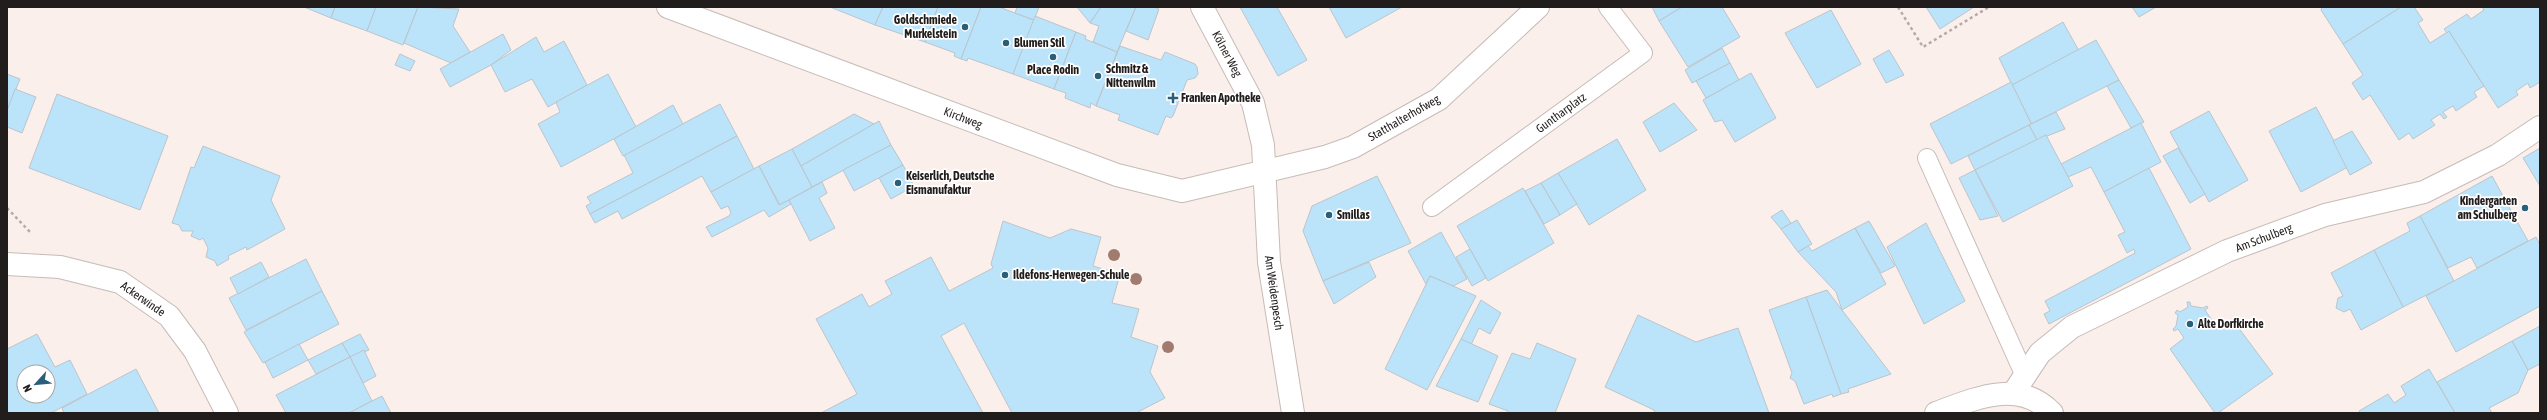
<svg xmlns="http://www.w3.org/2000/svg" width="2547" height="420" font-family="'Asap Condensed',sans-serif">
<rect width="100%" height="100%" fill="#fbefec"/>
<g fill="#bbe3fa" stroke="#bbc5cb" fill-rule="evenodd">
<path d="M304 7H335L331 18Z"/>
<path d="M335 7H376L367 31 331 18Z"/>
<path d="M376 7H418L403 45 367 31Z"/>
<path d="M418 7 459 9 453 26 470 52 451 63 404 43Z"/>
<path d="M830 7H883L875 25Z"/>
<path d="M883 7H938L925 42 875 25Z"/>
<path d="M938 7H981L961 59 954 56 955 53 925 42Z"/>
<path d="M981 7H999L1034 20 1013 74 968 58 967 61 961 59Z"/>
<path d="M1017 7H1039L1034 20 1015 13Z"/>
<path d="M1077 7H1101L1090 23Z"/>
<path d="M1101 7H1136L1117 52 1093 42 1099 26 1090 23Z"/>
<path d="M1136 7H1154L1159 9 1148 40 1126 31Z"/>
<path d="M1240 7H1277L1307 60 1278 76Z"/>
<path d="M1329 7H1402L1346 38Z"/>
<path d="M1652 7H1682L1659 21Z"/>
<path d="M1682 7H1722L1740 37 1688 67 1659 21Z"/>
<path d="M1926 7H1974L1940 29Z"/>
<path d="M2132 7H2156L2139 17Z"/>
<path d="M2322 7H2401L2343 44 2321 10Z"/>
<path d="M2401 7H2414L2423 20 2418 23 2430 43 2449 31 2484 86 2474 92 2477 97 2456 111 2453 106 2443 112 2447 117 2444 119 2440 114 2431 120 2435 125 2413 139 2409 133 2399 140 2370 95 2363 100 2352 83 2363 75 2343 44Z"/>
<path d="M2482 7H2540V82L2530 88 2528 83 2516 91 2518 95 2498 108 2449 31 2447 33 2444 29 2467 14 2471 19 2484 10Z"/>
<path d="M1831 10 1861 64 1817 88 1785 33Z"/>
<path d="M1035 16 1076 32 1054 89 1013 74Z"/>
<path d="M2063 22 2079 51 2012 85 1999 58Z"/>
<path d="M1076 32 1086 36 1085 39 1117 52 1096 106 1091 103 1090 108 1065 98 1066 93 1054 89Z"/>
<path d="M503 34 511 50 491 65 450 87 440 69Z"/>
<path d="M536 37 544 52 564 41 587 85 548 107 532 79 505 92 491 65Z"/>
<path d="M2096 40 2119 80 2029 125 2031 123 2012 85Z"/>
<path d="M1120 46 1161 60 1165 52 1195 64 1197 67 1198 74 1195 78 1187 80 1173 116 1171 118 1166 116 1158 135 1118 120 1120 115 1096 106Z"/>
<path d="M1722 48 1730 63 1692 83 1685 70Z"/>
<path d="M1889 50 1904 75 1886 83 1873 59Z"/>
<path d="M400 54 415 61 410 71 395 65Z"/>
<path d="M1730 63 1739 80 1706 98 1696 81Z"/>
<path d="M1751 73 1776 118 1735 142 1722 120 1715 122 1703 100Z"/>
<path d="M7 74 20 79 7 111Z"/>
<path d="M608 74 636 127 561 167 538 124 560 112 556 102Z"/>
<path d="M2119 80 2144 122 2131 128 2107 86Z"/>
<path d="M2011 82 2031 123 2029 125 1951 164 1930 124Z"/>
<path d="M15 89 36 97 22 133 7 127V111Z"/>
<path d="M57 94 168 136 140 210 29 168Z"/>
<path d="M1674 103 1697 130 1660 152 1643 122Z"/>
<path d="M720 104 737 136 590 214 586 206 591 203 587 197 633 173 624 155Z"/>
<path d="M673 105 683 124 623 156 614 139Z"/>
<path d="M2316 107 2348 167 2301 192 2269 131Z"/>
<path d="M2209 111 2248 180 2209 202 2170 132Z"/>
<path d="M2056 112 2065 129 2037 140 2029 125Z"/>
<path d="M854 114 874 124 801 166 792 149Z"/>
<path d="M879 121 891 145 812 187 801 166Z"/>
<path d="M2141 123 2161 162 2104 192 2091 167 2068 177 2061 164Z"/>
<path d="M2029 125 2037 140 1975 170 1968 156Z"/>
<path d="M2352 131 2372 163 2350 175 2333 141Z"/>
<path d="M2046 135 2073 186 2003 222 1975 170Z"/>
<path d="M737 136 754 169 711 192 702 176 622 219 618 211 595 223 590 214Z"/>
<path d="M1617 139 1646 190 1589 225 1558 173Z"/>
<path d="M891 145 903 165 854 191 843 170Z"/>
<path d="M203 146 280 176 271 200 285 229 247 250 246 247 228 256 229 259 217 266 215 261 206 257 208 248 203 238 200 240 191 236 193 231H182L179 225 172 223 191 167 194 168Z"/>
<path d="M2178 148 2205 194 2190 203 2163 156Z"/>
<path d="M2540 148V186L2523 158Z"/>
<path d="M792 149 812 187 780 205 759 166Z"/>
<path d="M903 165 914 186 891 199 879 178Z"/>
<path d="M759 166 779 205 789 200 791 204 769 217 764 210 712 237 706 227 729 216 731 213 728 206 721 209 711 192Z"/>
<path d="M2149 168 2191 249 2049 324 2044 314 2050 311 2045 301 2135 253 2134 249 2127 253 2118 235 2125 232 2104 192Z"/>
<path d="M1975 170 1998 216 1980 220 1959 178Z"/>
<path d="M1558 173 1577 204 1560 215 1541 183Z"/>
<path d="M1377 176 1411 243 1323 281 1303 231 1312 206Z"/>
<path d="M2492 176 2528 241 2477 268 2471 257 2448 268 2420 216Z"/>
<path d="M822 182 827 193 819 198 835 228 810 241 789 200Z"/>
<path d="M1541 183 1560 215 1544 224 1525 191Z"/>
<path d="M1523 188 1554 243 1488 281 1457 226Z"/>
<path d="M1782 210 1791 223 1781 229 1771 217Z"/>
<path d="M2420 216 2454 281 2403 307 2374 250 2410 231 2407 223Z"/>
<path d="M1797 220 1812 244 1798 252 1781 229Z"/>
<path d="M1003 221 1050 238 1071 229 1101 237 1093 266 1120 274 1112 303 1139 309 1131 337 1158 346 1150 372 1165 398 1136 413H1012L964 323 941 336 983 413H821L857 394 816 319 862 294 869 307 892 294 885 281 931 257 949 291 993 268 991 264Z"/>
<path d="M1869 221 1895 266 1881 273 1855 228Z"/>
<path d="M1926 223 1965 301 1924 324 1887 247Z"/>
<path d="M1855 228 1886 284 1842 310 1836 292 1798 252 1808 246 1812 251Z"/>
<path d="M1441 232 1467 279 1453 286 1430 276 1426 284 1408 251Z"/>
<path d="M2536 237 2540 245V306L2456 352 2426 296Z"/>
<path d="M1470 249 1486 278 1472 286 1456 257Z"/>
<path d="M2374 250 2403 307 2361 330 2350 309 2344 312 2336 308 2338 298 2343 296 2331 273Z"/>
<path d="M306 259 322 291 246 330 229 298Z"/>
<path d="M261 262 269 277 238 294 230 278Z"/>
<path d="M1369 262 1376 277 1334 304 1323 281Z"/>
<path d="M1430 276 1476 296 1427 390 1385 369Z"/>
<path d="M1827 290 1842 310 1891 374 1848 389 1849 392 1841 394 1806 297Z"/>
<path d="M322 291 339 324 263 363 244 332Z"/>
<path d="M1806 297 1841 394 1833 397 1832 394 1804 404 1795 381 1790 378 1792 373 1769 310Z"/>
<path d="M1481 300 1501 313 1490 334 1479 328 1471 345 1461 339Z"/>
<path d="M2187 302H2190L2191 306 2203 308 2207 306 2208 308 2205 310 2218 329 2232 319 2273 374 2218 413H2215L2170 349 2184 338 2178 329 2174 331 2173 329 2176 326 2178 315 2175 313 2177 310 2180 312 2188 307Z"/>
<path d="M1638 315 1696 342 1738 328 1769 413H1655L1654 410 1605 387Z"/>
<path d="M2540 326V364L2528 370 2512 341Z"/>
<path d="M37 334 55 367 70 360 87 394 51 413H7V349ZM24 372H48V396H24Z"/>
<path d="M360 334 369 350 350 357 342 343Z"/>
<path d="M1461 339 1498 356 1478 402 1436 386Z"/>
<path d="M2512 341 2528 370 2518 393 2489 408 2492 413H2455L2437 382Z"/>
<path d="M342 343 350 357 316 374 308 360Z"/>
<path d="M1537 343 1576 359 1555 413H1508V411L1489 404 1512 353 1530 359Z"/>
<path d="M299 344 308 360 273 378 265 362Z"/>
<path d="M364 350 376 376 363 383 350 357Z"/>
<path d="M350 357 372 401 349 413H286L276 395Z"/>
<path d="M136 369 159 413H64L62 408Z"/>
<path d="M2429 369 2455 413H2360L2359 411 2388 394 2394 403 2406 395 2401 386Z"/>
<path d="M382 396 391 413H349L372 401Z"/>
</g>
<g fill="none" stroke-linecap="round" stroke-linejoin="round">
<g stroke="#c6bbb7" stroke-width="20">
<g id="lane">
<path d="M1927 158 2025 376"/>
<path d="M1432 207 1643 53 1608 7"/>
</g>
</g>
<g stroke="#c6bbb7" stroke-width="24">
<g id="street">
<path d="M7 264 60 267 120 282 169 316 195 351 227 413"/>
<path d="M2014 392 2040 353 2072 327 2227 251 2325 215 2424 192 2498 155 2540 127"/>
<path d="M1936 413C1974 399 2019 378 2052 413"/>
</g>
</g>
<g stroke="#c6bbb7" stroke-width="24">
<g id="secondary">
<path d="M668 7 1117 175 1182 191 1325 157 1353 147 1439 99 1538 7"/>
<path d="M1202 7 1253 103 1263 145 1269 262 1293 413"/>
</g>
</g>
<g stroke="#b4aba9" stroke-width="2.5" stroke-dasharray="3 3" stroke-linecap="butt">
<path d="M1898 7 1923 47 1989 7"/>
<path d="M7 208 30 232"/>
</g>
<use href="#lane" stroke="#fff" stroke-width="18"/>
<use href="#street" stroke="#fff" stroke-width="22"/>
<use href="#secondary" stroke="#fff" stroke-width="22"/>
</g>
<g fill="#a27b6f">
<circle cx="1114" cy="255" r="6"/>
<circle cx="1136" cy="279" r="6"/>
<circle cx="1168" cy="347" r="6"/>
</g>
<g fill="#295f7a" stroke="#fff" stroke-width="1.5">
<circle cx="965" cy="27" r="4"/>
<circle cx="1006" cy="43" r="4"/>
<circle cx="1053" cy="57" r="4"/>
<circle cx="1098" cy="76" r="4"/>
<path d="M1171 92h4v4h4v4h-4v4h-4v-4h-4v-4h4z"/>
<circle cx="898" cy="183" r="4"/>
<circle cx="2525" cy="208" r="4"/>
<circle cx="1329" cy="215" r="4"/>
<circle cx="1005" cy="275" r="4"/>
<circle cx="2190" cy="324" r="4"/>
</g>
<g text-anchor="middle" stroke-width="3.5" stroke-linejoin="round" paint-order="stroke">
<g font-size="12" font-weight="bold" fill="#211d1c" stroke="#fff" text-anchor="start">
<text x="957" y="24" text-anchor="end">Goldschmiede<tspan x="957" dy="14">Murkelstein</tspan></text>
<text x="1014" y="47">Blumen Stil</text>
<text x="1106" y="73">Schmitz &amp;<tspan x="1106" dy="14">Nittenwilm</tspan></text>
<text x="1053" y="74" text-anchor="middle">Place Rodin</text>
<text x="1181" y="102">Franken Apotheke</text>
<text x="906" y="180">Keiserlich, Deutsche<tspan x="906" dy="14">Eismanufaktur</tspan></text>
<text x="2517" y="205" text-anchor="end">Kindergarten<tspan x="2517" dy="14">am Schulberg</tspan></text>
<text x="1337" y="219">Smillas</text>
<text x="1013" y="279">Ildefons-Herwegen-Schule</text>
<text x="2198" y="328">Alte Dorfkirche</text>
</g>
<g font-size="12" fill="#211d1c" stroke="#fff">
<text transform="translate(1227 54) rotate(62)" y="4">Kölner Weg</text>
<text transform="translate(1561 113) rotate(-36)" y="4">Guntharplatz</text>
<text transform="translate(963 118) rotate(21)" y="4">Kirchweg</text>
<text transform="translate(1404 118) rotate(-30)" y="4">Statthalterhofweg</text>
<text transform="translate(2264 238) rotate(-21)" y="4">Am Schulberg</text>
<text transform="translate(1274 293) rotate(82)" y="4">Am Weidenpesch</text>
<text transform="translate(143 299) rotate(35)" y="4">Ackerwinde</text>
</g>
</g>
<rect width="2547" height="420" fill="none" stroke="#211d1c" stroke-width="16"/>
<g transform="translate(36 384) rotate(243)"><circle r="19" fill="#ffffff" stroke="#a6a5a4"/>
<path d="M0-3L7 15L0 10L-7 15Z" fill="#295f7a"/>
<text y="-6" font-size="11" font-weight="bold" text-anchor="middle" fill="#211d1c">N</text>
</g>
</svg>
